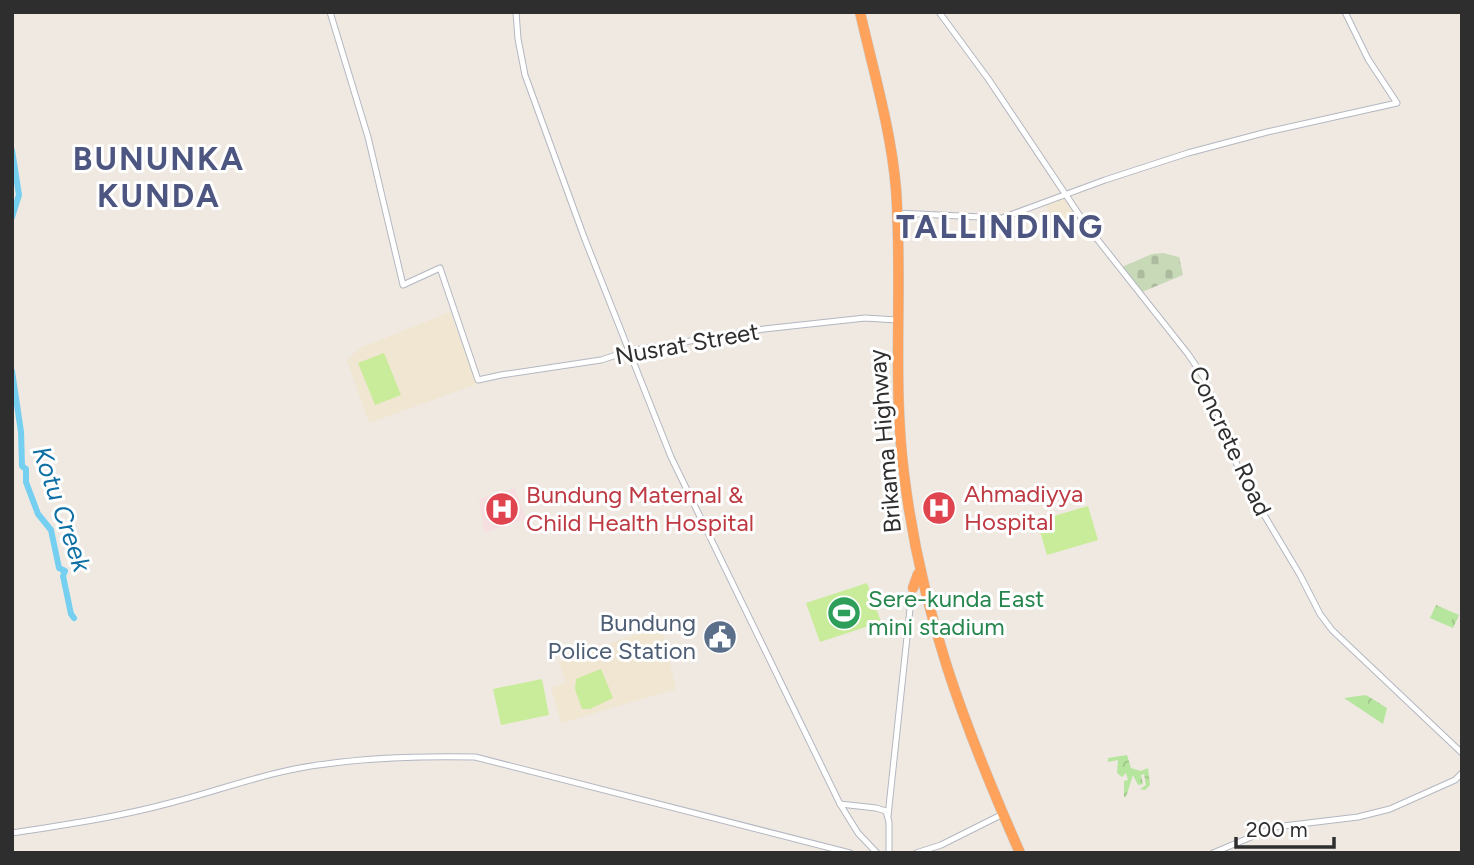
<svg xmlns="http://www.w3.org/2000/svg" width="1474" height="865" font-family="Figtree,sans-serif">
<defs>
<pattern id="forest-crowns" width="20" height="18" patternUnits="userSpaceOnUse" patternTransform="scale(1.75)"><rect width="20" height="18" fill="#b6e59e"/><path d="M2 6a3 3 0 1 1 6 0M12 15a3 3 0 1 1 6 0" fill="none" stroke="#9dc588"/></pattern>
<pattern id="cemetery-stones" width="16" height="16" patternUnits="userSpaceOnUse" patternTransform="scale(1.75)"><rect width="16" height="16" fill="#c8d9b8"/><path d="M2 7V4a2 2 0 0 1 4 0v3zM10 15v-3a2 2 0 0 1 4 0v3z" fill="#acbb9e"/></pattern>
<pattern id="park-tufts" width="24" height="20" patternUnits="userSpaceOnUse" patternTransform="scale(1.75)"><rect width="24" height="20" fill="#b6e59e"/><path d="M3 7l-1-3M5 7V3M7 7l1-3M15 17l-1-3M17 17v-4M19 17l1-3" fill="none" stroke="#9dc588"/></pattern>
</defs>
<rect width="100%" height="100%" fill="#efe9e1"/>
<g fill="#f0e6d1">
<path d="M1063 198 1080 221 1053 224 1046 204Z"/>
<path d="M450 312 477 384 369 423 347 360 360 348Z"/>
<path d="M661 625 676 689 561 723 551 687 566 683 559 662Z"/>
</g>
<path fill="#f5dfe0" d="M515 488 526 519 484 533 479 499Z"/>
<g fill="url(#forest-crowns)">
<path d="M1366 695 1387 708 1383 724 1344 698Z"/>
<path d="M1127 755 1131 768 1141 771 1148 768 1150 785 1145 790 1140 789 1146 785 1144 774 1141 775 1143 784 1138 785 1133 775 1126 797H1124V781L1128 780 1126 773 1122 777 1117 773 1118 760 1108 762V758Z"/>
</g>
<path fill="url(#cemetery-stones)" d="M1163 253 1179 257 1183 275 1142 292 1122 267 1152 254Z"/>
<path fill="url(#park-tufts)" d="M1436 605 1459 615 1453 628 1430 618Z"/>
<g fill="#c9ec9a">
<path d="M384 353 401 395 375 405 358 363Z"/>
<path d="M1088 506 1098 540 1047 555 1037 521Z"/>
<path d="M867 583 881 622 820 642 806 603Z"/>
<path d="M601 669 613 698 590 709H582L575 689 576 679Z"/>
<path d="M542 679 549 715 501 725 493 689Z"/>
</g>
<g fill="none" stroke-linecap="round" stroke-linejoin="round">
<g stroke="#75cff0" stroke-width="6">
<path d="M12 150 19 195 12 217"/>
<path d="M12 371 21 432 22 466 26 469V482L38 514 51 530 59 568 65 571 63 576 71 614 74 618"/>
</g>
<g stroke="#b4b7c1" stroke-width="7">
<g id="minor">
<path d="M330 12 368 137 403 285 440 268 478 380 501 375 601 360 629 351 764 329 865 318 897 320"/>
<path d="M516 12 518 39 525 75 584 237 671 457 840 804 858 833 877 853"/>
<path d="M939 12 989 80 1086 225 1188 354 1205 379 1242 478 1300 575 1320 614 1332 630 1462 753"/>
<path d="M897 213 1002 218 1105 180 1188 153 1267 132 1397 103 1368 59 1345 12"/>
<path d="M840 804 876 808 886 811 889 822V853"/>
<path d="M888 816 912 590 914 587"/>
<path d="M12 833C65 825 118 817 170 803 222 790 272 770 326 764 375 757 426 756 475 757L850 853"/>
<path d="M916 853 941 845 999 816"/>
<path d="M1213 853 1275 827 1358 817 1390 809 1455 780 1462 773"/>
</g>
</g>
<g stroke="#c9c9c9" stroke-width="11">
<g id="highway">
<path d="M860 12C873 70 891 129 896 189 903 284 892 379 904 474 921 613 964 726 1020 853"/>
<path d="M913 588 918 574"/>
</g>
</g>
<use href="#minor" stroke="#fff" stroke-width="5"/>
<use href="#highway" stroke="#ffa35c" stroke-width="10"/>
</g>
<defs>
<g id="hospital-disc" transform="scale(1.75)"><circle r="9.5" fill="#e0444e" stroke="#fff"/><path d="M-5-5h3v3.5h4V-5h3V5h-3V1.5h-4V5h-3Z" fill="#fff"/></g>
<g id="stadium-disc" transform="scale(1.75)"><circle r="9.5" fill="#2e9e5b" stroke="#fff"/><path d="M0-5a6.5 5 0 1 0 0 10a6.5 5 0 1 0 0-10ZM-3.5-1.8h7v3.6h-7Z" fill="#fff"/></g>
<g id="civic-disc" transform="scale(1.75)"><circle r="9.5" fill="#5c6f8a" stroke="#fff"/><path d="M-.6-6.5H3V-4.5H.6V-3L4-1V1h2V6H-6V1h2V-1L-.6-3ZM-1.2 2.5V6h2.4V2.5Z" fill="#fff"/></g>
</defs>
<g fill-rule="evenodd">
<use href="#hospital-disc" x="939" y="508"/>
<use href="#hospital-disc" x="502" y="509"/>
<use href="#stadium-disc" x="844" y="613"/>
<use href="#civic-disc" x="720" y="637"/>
</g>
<g text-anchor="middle" stroke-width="6" stroke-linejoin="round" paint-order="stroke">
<g font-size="24" fill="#2e2e2e" stroke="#fff">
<text transform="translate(687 344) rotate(-10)" y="8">Nusrat Street</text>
<text transform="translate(885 441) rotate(-95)" y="8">Brikama Highway</text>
<text transform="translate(1230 441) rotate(65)" y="8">Concrete Road</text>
</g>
<g font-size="24" fill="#be3a42" stroke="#fff" text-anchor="start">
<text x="964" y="502">Ahmadiyya<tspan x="964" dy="28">Hospital</tspan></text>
<text x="526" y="503">Bundung Maternal &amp;<tspan x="526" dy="28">Child Health Hospital</tspan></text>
</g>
<g font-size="24" fill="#27864d" stroke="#fff" text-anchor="start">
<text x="868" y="607">Sere-kunda East<tspan x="868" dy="28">mini stadium</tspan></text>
</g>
<g font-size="24" fill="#4e5e75" stroke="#fff" text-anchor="end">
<text x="696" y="631">Bundung<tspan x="696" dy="28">Police Station</tspan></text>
</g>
<g font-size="26" font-style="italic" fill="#0d6fa3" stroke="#fff">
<text transform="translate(62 509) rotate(71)" y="9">Kotu Creek</text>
</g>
<g font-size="32" font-weight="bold" letter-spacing="2" fill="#4d5680" stroke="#fff">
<text x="159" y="170">BUNUNKA<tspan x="159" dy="37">KUNDA</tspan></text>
<text x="1000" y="238">TALLINDING</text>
</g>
</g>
<rect width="1474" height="865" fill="none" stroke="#2e2e2e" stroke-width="28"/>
<path d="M1236 837v10h98v-10" fill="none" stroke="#2e2e2e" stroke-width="3.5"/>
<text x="1246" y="837" font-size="21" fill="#2e2e2e" stroke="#ffffff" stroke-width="5" paint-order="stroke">200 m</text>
</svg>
